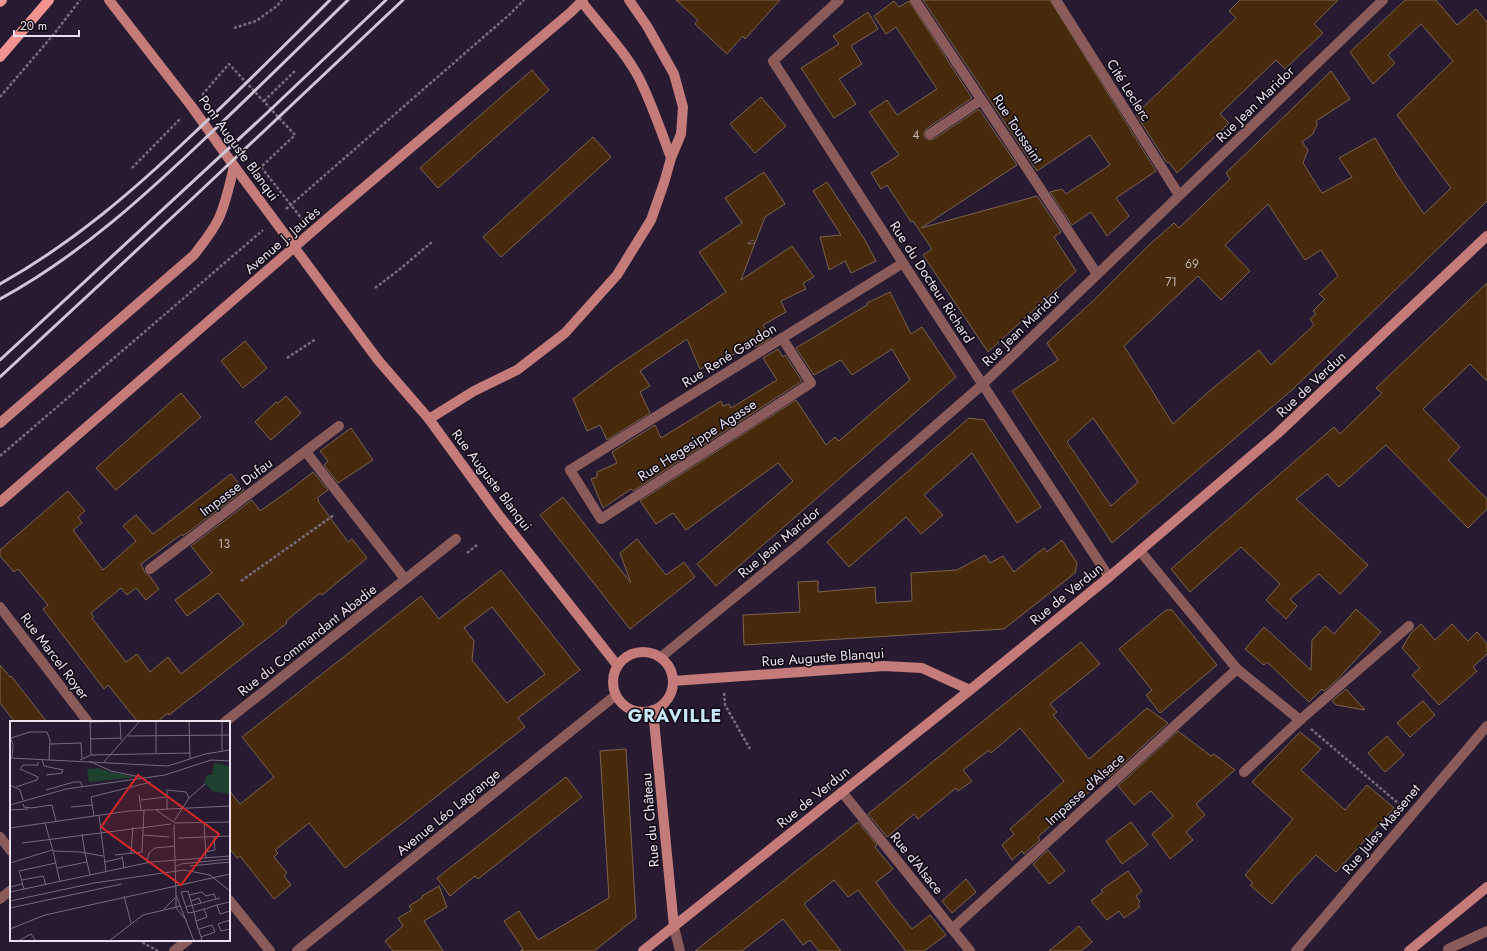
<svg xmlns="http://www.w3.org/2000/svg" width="1487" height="951" font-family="Jost,sans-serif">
<rect width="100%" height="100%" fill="#281b31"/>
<g fill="#472a0b" stroke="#79624d" fill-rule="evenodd">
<path d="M676 0H780L745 39 743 36 727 54 695 24 698 20Z"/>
<path d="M923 0H1050L1156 171 1116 198 1129 216 1107 236 1091 212 1072 225 1050 192 1062 189 1066 194 1110 165 1090 135 1037 171Z"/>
<path d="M1240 0H1338L1314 24 1323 33 1285 69 1276 60 1220 114 1229 123 1177 173 1169 162 1167 163 1136 114 1236 18 1229 11Z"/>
<path d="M1405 0H1436L1457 25 1476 9 1487 22V201L1293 389 1112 543 1012 391 1058 360 1047 343 1094 300 1149 245 1174 223 1179 228 1230 179 1226 173 1331 71 1350 99 1316 121 1317 124 1313 134 1302 142 1308 150 1303 163 1322 193 1352 177 1339 158 1375 138 1398 176 1424 214 1451 188 1397 115 1453 61 1421 24 1388 55 1395 63 1373 84 1350 52ZM1268 204 1305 260 1321 250 1338 276 1319 294 1325 299 1313 311 1316 314 1310 319 1314 325 1271 365 1259 350 1206 394 1173 424 1124 346 1198 276 1221 300 1250 271 1225 245ZM1093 418 1138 482 1111 506 1067 442Z"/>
<path d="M894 1 899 7 909 1 972 98 926 129 924 134 925 138 930 140 934 139 979 109 1017 165 921 228 1037 196 1061 232 1054 237 1076 271 988 352 923 255 932 249 913 221 911 222 887 185 881 189 871 173 899 155 869 112 887 100 897 115 937 89 896 27 886 34 874 16Z"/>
<path d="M868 12 878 29 851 46 862 64 839 79 856 104 834 118 801 68 839 44 833 36Z"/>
<path d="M532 70 549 90 438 188 420 168Z"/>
<path d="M761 97 786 126 755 153 730 124Z"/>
<path d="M593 137 611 157 501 257 483 237Z"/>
<path d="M764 172 785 204 765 217 755 243 753 240 747 244 755 243 741 280 792 246 814 277 803 283 806 289 781 301 786 312 763 325 771 338 756 347 755 345 700 369 687 339 640 371 650 386 640 392 650 413 607 440 600 425 587 431 573 399 615 367 726 292 699 252 742 223 725 198Z"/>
<path d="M827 182 865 240 876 261 851 273 845 261 829 270 820 237 841 235 813 191Z"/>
<path d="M1487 283V381L1470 364 1423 409 1460 447 1448 460 1487 499V509L1468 528 1386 445 1339 487 1327 474 1296 499 1368 565 1340 594 1319 574 1290 599 1297 606 1286 619 1266 600 1280 584 1241 547 1190 592 1171 569 1334 427 1340 434 1382 393 1376 388Z"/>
<path d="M890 292 911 334 922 327 956 377 716 586 697 564 793 481 778 463 686 530 673 513 656 524 640 501 796 400 826 445 835 437 839 441 910 380 892 349 852 375 841 360 814 375 796 348 867 305V303Z"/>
<path d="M245 341 267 368 243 388 221 361Z"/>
<path d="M778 349 783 357 785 355 802 381 633 491 631 489 603 508 591 479 597 477V472L617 463 612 452 655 425 661 438 721 401 723 406 729 404 731 408 777 380 763 358Z"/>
<path d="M181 393 201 417 116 490 96 468Z"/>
<path d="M286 396 301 413 271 440 255 422 276 402 278 403Z"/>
<path d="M969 418 984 420 1041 507 1017 523 972 453 924 495 943 515 921 534 906 517 849 567 827 542Z"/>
<path d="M351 428 373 460 338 483 324 465 328 461 320 451Z"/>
<path d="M313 472 328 490 317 498 319 500 318 501 348 542 352 539 367 558 322 595 320 593 286 621 287 623 169 715 168 713 157 722H138L108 685 104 689 43 609 48 605 18 569 14 572 0 556V550L68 491 85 511 78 517 82 523 73 530 103 570 136 541 123 526 136 515 153 534 231 474 244 490 183 536 182 534 141 564 145 573 149 575 159 589 146 600 136 588 127 595 121 588 91 613 94 617 92 618 126 662 137 654 150 672 168 657 181 674 244 624 218 593 187 616 175 600 212 573 191 546 252 500 260 511 294 487Z"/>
<path d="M563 497 631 583 620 553 637 539 666 575 684 562 695 577 630 629 540 515Z"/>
<path d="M1062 540 1077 563 1075 573 1004 629 744 645 743 615 800 612 798 582 818 581V592L875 587 876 603 912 601 911 573 957 570 985 555 990 563 1003 556 1014 572 1044 548 1047 552Z"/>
<path d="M501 570 580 670 518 718 525 727 345 868 309 823 275 850 278 853 274 857 287 873 284 876 291 885 274 899 240 856 237 858 229 848V790L240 804 274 777 242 737 421 596 439 619ZM492 607 545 674 507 703 472 660 474 641 464 628Z"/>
<path d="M1356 609 1381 632 1337 680 1324 691 1322 689 1309 702 1267 662 1264 665 1245 649 1264 627 1311 670 1312 640 1325 626 1334 634Z"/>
<path d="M1166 610H1172L1217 665 1160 713 1146 695 1152 690 1119 649Z"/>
<path d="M1421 624 1435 640 1452 624 1468 641 1477 632 1487 644V654L1473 667 1477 671 1439 705 1412 675 1420 668 1402 648 1411 633Z"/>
<path d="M1081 642 1100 664 1050 704 1057 712 1053 715 1089 759 1147 708 1168 723 1109 777 1108 775 1038 837 1040 840 1024 854 1022 851 1012 860 1002 845 1014 834 1010 829 1064 781 1020 728 991 753 989 750 963 770 972 781 958 791 956 788 918 819 914 814 887 837 868 814Z"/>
<path d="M0 665 10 677 11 676 47 722H15L0 703Z"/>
<path d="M1346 689 1365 710 1336 705 1332 701Z"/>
<path d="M1423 701 1435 715 1410 737 1397 723Z"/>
<path d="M1178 731 1211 756 1214 754 1235 770 1196 804 1205 815 1186 832 1193 840 1170 859 1152 834 1173 816 1151 791 1134 805 1118 786Z"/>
<path d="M1300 732 1321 749 1301 770 1345 810 1367 785 1394 808 1336 872 1316 855 1294 878 1272 904 1250 885 1253 883 1245 875 1293 819 1252 782Z"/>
<path d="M1387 736 1404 755 1385 772 1368 753Z"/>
<path d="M626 749 636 918 594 951H520L523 949 504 921 519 911 538 940 609 898 600 751Z"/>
<path d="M566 777 582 797 478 879 475 876 450 896 437 878Z"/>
<path d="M858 822 877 845 875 847 893 869 876 882 890 902 912 929 930 915 946 935 924 951H906L858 890 848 897 834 880 804 904 841 951H819L810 940 803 945 783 919 742 951H695Z"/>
<path d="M1131 822 1148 845 1122 864 1106 841Z"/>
<path d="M1048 850 1065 871 1049 884 1033 864Z"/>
<path d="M1128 871 1142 891 1136 896 1140 902 1138 904 1140 907 1124 918 1119 911 1107 920 1091 901 1103 892 1101 890Z"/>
<path d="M966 879 976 892 952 913 942 901Z"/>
<path d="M439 886 447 907 424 921 443 951H393L385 941 403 926 398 918 412 910 409 906 422 898V896Z"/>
<path d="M1079 926 1092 942 1081 951H1049Z"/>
</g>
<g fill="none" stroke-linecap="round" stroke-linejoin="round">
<g stroke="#776c7f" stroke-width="2.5" stroke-dasharray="3 2" stroke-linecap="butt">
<path d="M234 28 256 21 277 6 282 0"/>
<path d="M202 95 229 64 295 135 261 167 302 219"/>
<path d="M0 97 54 34 80 0"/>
<path d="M264 101 296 70"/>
<path d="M132 168 181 118"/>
<path d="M286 209 510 14 524 0"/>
<path d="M375 288 400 269 432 242"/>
<path d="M287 358 316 339"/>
<path d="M0 456 263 230"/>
<path d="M467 553 477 545"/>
<path d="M241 581 334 515"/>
<path d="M724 693 725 705 750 749"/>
<path d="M1311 729 1399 804"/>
<path d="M138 940 158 951"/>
</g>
<g stroke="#8a5b59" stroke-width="10">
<path d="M1056 0 1179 195"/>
<path d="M570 470 601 519 811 383 782 338"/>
<path d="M150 569 339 426"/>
<path d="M1244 772 1300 720 1409 626"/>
<path d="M174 951 188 940"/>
</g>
<g stroke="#8a5b59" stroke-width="10">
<path d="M839 0 773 61 903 263 1109 577"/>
<path d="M915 0 1097 274"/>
<path d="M930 134 981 100"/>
<path d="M306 452 405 579"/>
<path d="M570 470 903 263"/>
<path d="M1140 551 1237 669 1300 720"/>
<path d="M0 607 88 722"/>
<path d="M661 657 797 546 982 385 1383 0"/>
<path d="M225 722 456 539"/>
<path d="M842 792 970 951"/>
<path d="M0 837 11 851"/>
<path d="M0 899 11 890"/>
<path d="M229 900 270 951"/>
<path d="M674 927 680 951"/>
<path d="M952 929 1237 669"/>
<path d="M1448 949 1487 931"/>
<path d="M297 951 616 695"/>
<path d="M1296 951 1487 726"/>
</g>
<g stroke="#c57b79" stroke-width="10">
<path d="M109 0 192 107 234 166 378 360 429 419 498 514 617 665"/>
<path d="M582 2C601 27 624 50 639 78 652 104 661 131 671 158"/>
<path d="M429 419 474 391 517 370 565 333 617 275 651 220 664 183 671 158 681 134 683 107 674 74 647 26 629 0"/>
<path d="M0 423 194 255C203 243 213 231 219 218 226 202 230 184 234 166"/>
<path d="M0 502 329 217 571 12 583 0"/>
<circle cx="643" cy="682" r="30"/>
<path d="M673 681 884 666 922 668 970 690"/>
<path d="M653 710 674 927"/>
<path d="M643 951 970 690 1109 577 1277 434 1487 236"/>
<path d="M1409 951 1487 887"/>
</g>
<g stroke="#f39491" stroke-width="10">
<path d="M0 2 2 0"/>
<path d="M0 57 49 0"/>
</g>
<g stroke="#cfc5d4" stroke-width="3">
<path d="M0 284C73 243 133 191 193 134 240 90 285 45 330 0"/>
<path d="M0 299C81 255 149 192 215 129 260 86 304 43 348 0"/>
<path d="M0 360 268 112 386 0"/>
<path d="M0 377 194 197 403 0"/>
</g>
</g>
<g text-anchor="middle" stroke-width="3" stroke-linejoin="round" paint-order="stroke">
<g font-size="12" fill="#c0b2b5">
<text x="916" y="139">4</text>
<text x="1192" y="268">69</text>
<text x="1171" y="286">71</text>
<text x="224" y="548">13</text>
</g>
<g font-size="14" fill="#e9e0ee" stroke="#0e0812">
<text transform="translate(1129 90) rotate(58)" y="5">Cité Leclerc</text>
<text transform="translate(1255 104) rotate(-44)" y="5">Rue Jean Maridor</text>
<text transform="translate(1018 129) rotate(57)" y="5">Rue Toussaint</text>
<text transform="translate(239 148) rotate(54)" y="5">Pont Auguste Blanqui</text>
<text transform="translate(282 240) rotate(-41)" y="5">Avenue J. Jaurès</text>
<text transform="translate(932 282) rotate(57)" y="5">Rue du Docteur Richard</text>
<text transform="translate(1021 328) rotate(-44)" y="5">Rue Jean Maridor</text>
<text transform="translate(729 355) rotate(-32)" y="5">Rue René Gandon</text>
<text transform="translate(1311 384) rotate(-43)" y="5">Rue de Verdun</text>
<text transform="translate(697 440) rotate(-33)" y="5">Rue Hegesippe Agasse</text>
<text transform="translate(492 480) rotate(53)" y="5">Rue Auguste Blanqui</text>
<text transform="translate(236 487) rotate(-37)" y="5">Impasse Dufau</text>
<text transform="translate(779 542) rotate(-40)" y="5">Rue Jean Maridor</text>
<text transform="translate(1066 594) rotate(-39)" y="5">Rue de Verdun</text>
<text transform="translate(307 640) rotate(-38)" y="5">Rue du Commandant Abadie</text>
<text transform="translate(55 656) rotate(53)" y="5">Rue Marcel Royer</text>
<text transform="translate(823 657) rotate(-4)" y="5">Rue Auguste Blanqui</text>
<text transform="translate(1085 789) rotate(-42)" y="5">Impasse d'Alsace</text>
<text transform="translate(813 797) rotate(-39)" y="5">Rue de Verdun</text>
<text transform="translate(448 812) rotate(-39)" y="5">Avenue Léo Lagrange</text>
<text transform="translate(650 820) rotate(-95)" y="5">Rue du Château</text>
<text transform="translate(1381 829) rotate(-50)" y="5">Rue Jules Massenet</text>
<text transform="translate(917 863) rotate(51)" y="5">Rue d'Alsace</text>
</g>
<g font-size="18" font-weight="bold" letter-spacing="1" fill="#c8e7f8" stroke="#0e0812">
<text x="675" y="722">GRAVILLE</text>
</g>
</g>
<g transform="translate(10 721)">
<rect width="220" height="220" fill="#281b31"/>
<path d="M204 42 220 45V73L202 70 194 61 197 54H202ZM89 47 100 51 127 56 79 61 77 48Z" fill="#1e402e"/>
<path fill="none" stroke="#756a7d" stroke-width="1" d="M80 0 81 34M110 0 111 19M146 0V32M179 0 180 38M212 0V30M80 1 122 0M0 15 3 24 2 37M118 15 220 14M1 17 20 11H37L40 19 39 39M81 18 110 17M40 23 71 22 72 37M0 37 158 45 195 33 220 29M32 38 34 45 53 49 52 52 36 54M70 39 81 34 180 32M79 40 101 50 130 56M94 41 130 0M0 64 10 69 13 79M6 66 27 59 28 56 10 48 13 44H28V41M36 69 64 61H71L72 65M129 74 131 89M131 79 156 76M13 83 14 86 21 87 42 84 46 100M0 84 56 68 155 54 201 39 220 40M61 86 82 84M157 88V69L176 71 179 77M0 89 18 88M146 89 165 102 220 101M89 94 96 151M84 95 81 76 141 61M164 100 179 77 195 63M194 101 196 137M35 102 43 130 70 131 93 135M164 104 166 174 184 220M0 107 119 90 220 85M72 113 75 132M133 114 159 116M168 117 220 115M12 122 161 103M43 130 50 161M195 131 205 129 204 116M75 132 80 154M121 132 123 106M105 134 132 131 134 89M112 135 114 147M94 141 112 137M0 142 42 129M137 142 139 132 145 127 165 125M180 145 220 141M165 146 171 143 220 138M47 147 77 141M12 159 33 155 36 164M0 166 12 163M14 168 9 150 46 142M0 171 141 141 220 135M166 174V187L177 200M179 174 192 171 196 175 204 173 206 178M114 175 121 202M0 180 84 162 174 149 200 154 220 170M181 180 189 177 191 182M207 184 210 193 220 190M176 186 210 177M0 187 112 163M154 188 165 177M220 199 208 203 211 210 220 208M186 200 197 196 194 188M0 208 35 194 220 153M189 208 202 204 205 211 191 216M8 220 21 213 26 220M99 220 133 194 171 185M192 220 191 216 187 204 186 200 184 191 178 170 171 171 178 192 184 191 201 186 207 184 219 181H220"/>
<path fill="#d62828" fill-opacity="0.15" stroke="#d62828" stroke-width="2" d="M128 54 209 113 171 164 91 106Z"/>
<rect width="220" height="220" fill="none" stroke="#e9e0ee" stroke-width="2"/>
</g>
<path d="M14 30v6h65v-6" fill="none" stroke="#e9e0ee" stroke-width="2"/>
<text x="20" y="30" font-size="12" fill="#e9e0ee" stroke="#0e0812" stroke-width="3" paint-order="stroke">20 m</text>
</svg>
